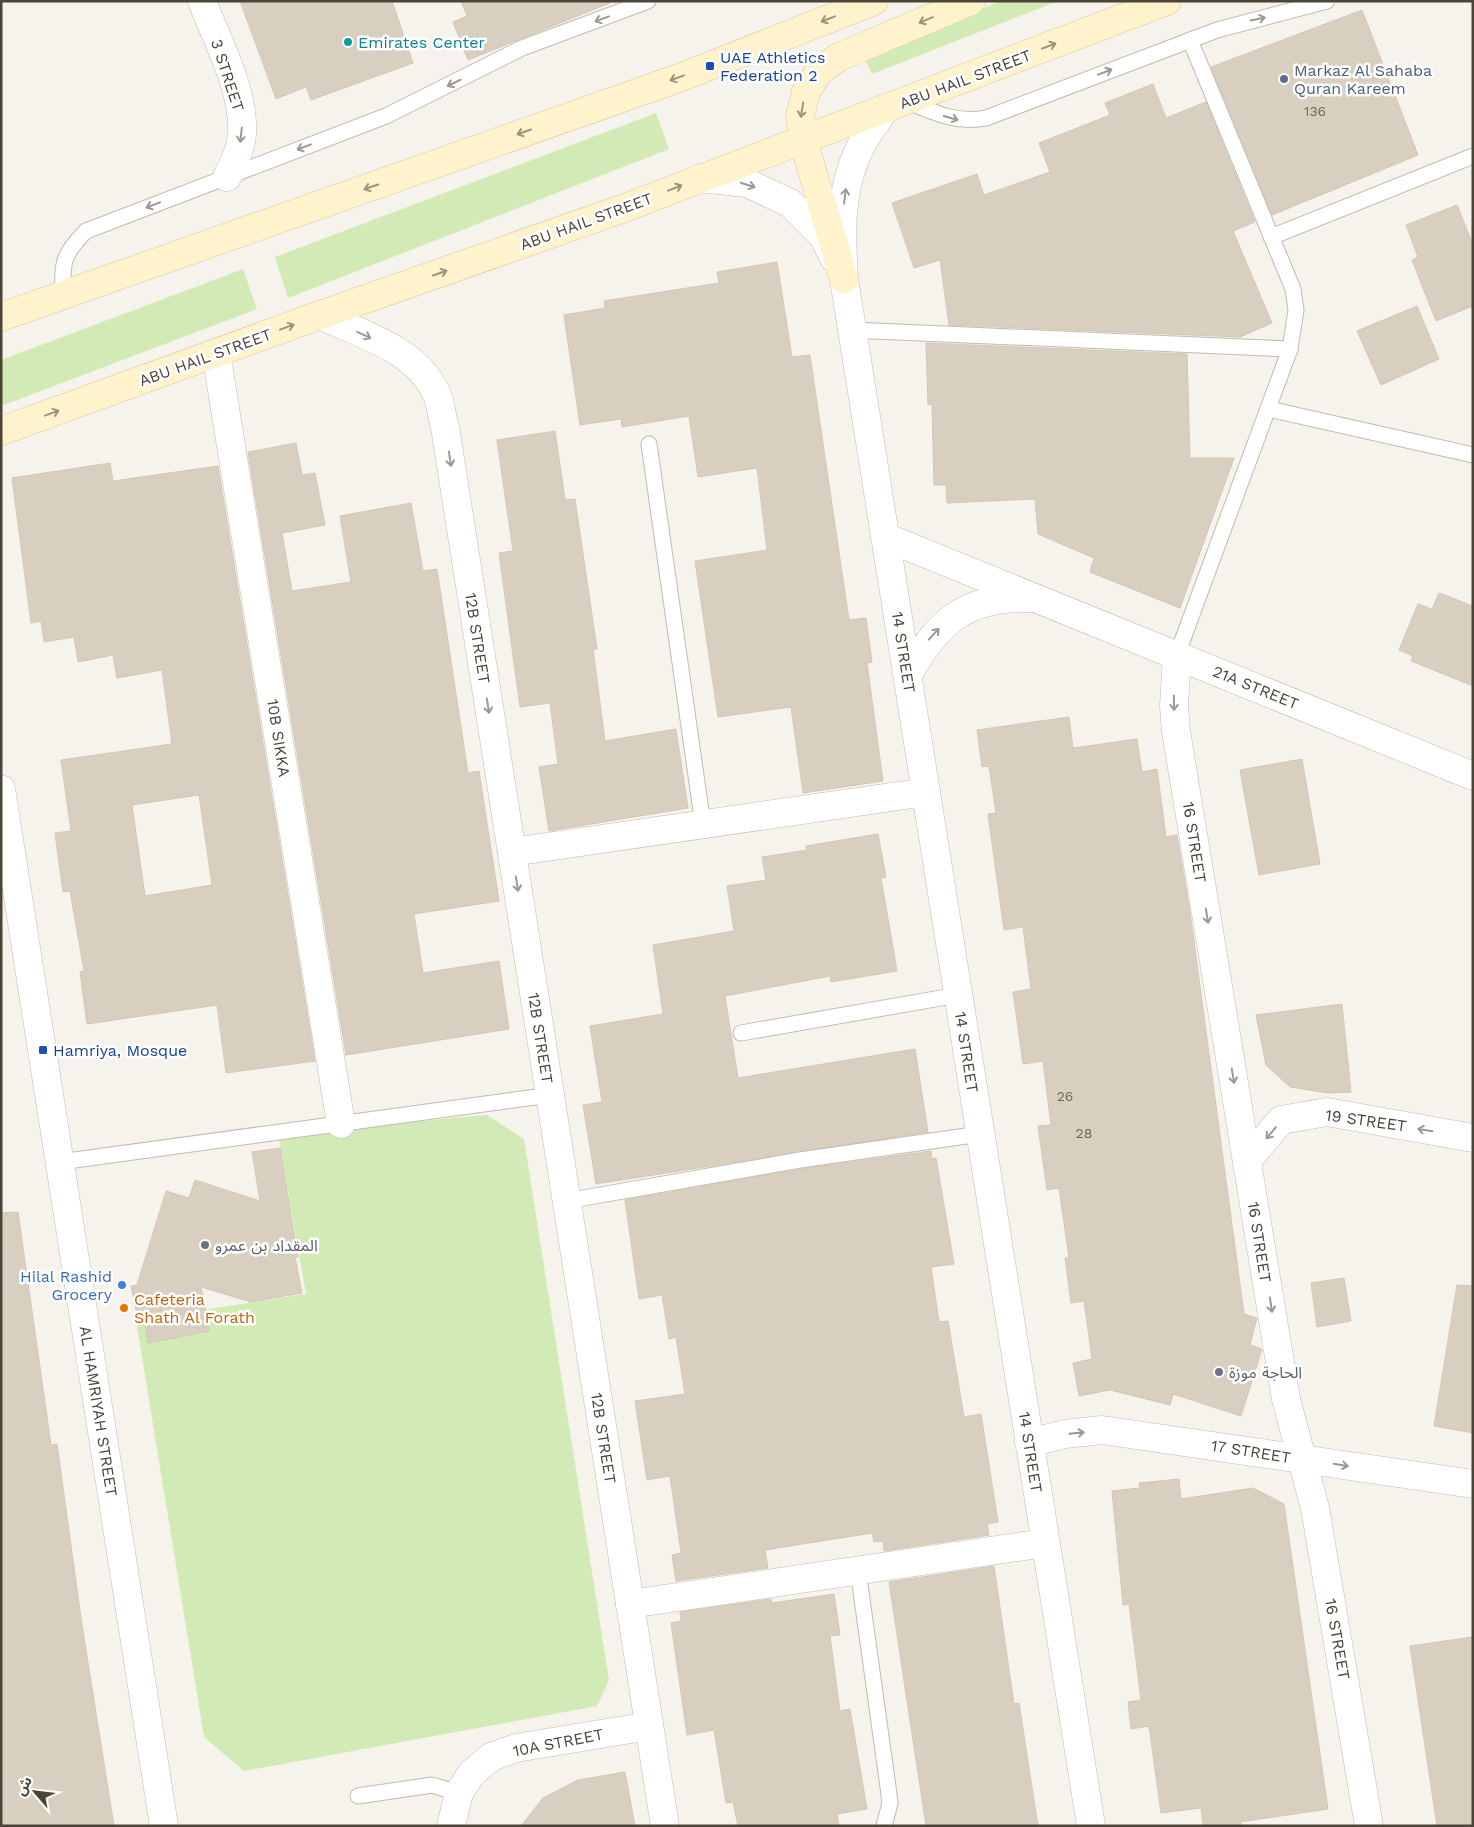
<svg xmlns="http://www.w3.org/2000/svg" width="1474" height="1827" font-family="'Work Sans','Noto Sans Arabic',sans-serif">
<rect width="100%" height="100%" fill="#f6f3ec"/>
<g fill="#d2eab5">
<path d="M1001 1H1058L872 74 863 55Z"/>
<path d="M656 113 669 149 288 298 275 257Z"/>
<path d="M243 269 257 309 1 406V360Z"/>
<path d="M487 1115 524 1139 609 1680 597 1706 244 1771 204 1737 136 1320 306 1294 278 1134Z"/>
</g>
<g fill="#d8cfc1" stroke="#d3c7b4" fill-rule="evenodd">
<path d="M240 1H392L413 63 311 100 306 87 276 99Z"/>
<path d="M461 1H610V3L468 60 453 22 467 16Z"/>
<path d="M1362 10 1418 155 1272 215 1211 67Z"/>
<path d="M1153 84 1166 118 1206 102 1255 222 1233 231 1272 323 1240 337 949 325 940 260 914 268 892 203 977 174 984 195 1050 172 1039 143 1110 115 1105 103Z"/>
<path d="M1457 205 1473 245V306L1436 321 1412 260 1418 257 1406 225Z"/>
<path d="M777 262 792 357 810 355 849 620 866 618 872 662 867 663 883 781 803 793 791 707 718 717 695 561 767 550 757 468 698 477 689 416 622 427 621 419 580 425 564 315 605 308 604 301 719 283 717 272Z"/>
<path d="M1417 306 1439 359 1381 385 1357 331Z"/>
<path d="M926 343 1187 354 1190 458H1234L1180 608 1090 572 1094 558 1038 534 1035 499 947 503 946 485H934L932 404 928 405Z"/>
<path d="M555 431 565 500 575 499 597 649H593L605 741 676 729 688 808 549 831 539 767 558 764 550 703 520 707 499 553 513 551 497 440Z"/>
<path d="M296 443 302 475 315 473 325 525 282 533 292 591 351 582 340 516 411 503 423 571 437 569 468 773 479 771 499 901 414 914 423 973 499 961 509 1029 346 1055 248 452Z"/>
<path d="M110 463 113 481 218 466 315 1061 226 1073 217 1005 87 1024 80 972 84 971 70 891 63 892 55 833 71 831 61 760 172 744 162 670 117 678 113 655 78 662 74 637 44 642 41 621 31 623 12 478ZM199 795 212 885 145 896 132 805Z"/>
<path d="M1439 593 1473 606V686L1411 661 1413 656 1399 650 1418 604 1432 609Z"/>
<path d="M1069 717 1073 748 1137 739 1142 772 1157 769 1166 837 1177 835 1190 912 1244 1314 1257 1318 1250 1345 1262 1349 1241 1416 1173 1394 1170 1405 1110 1390 1079 1396 1073 1363 1092 1359 1084 1301 1071 1303 1065 1258H1069L1059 1188 1047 1190 1038 1126 1051 1125 1043 1061 1023 1064 1013 992 1031 989 1023 927 1004 930 988 814 996 813 989 766 982 767 977 730Z"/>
<path d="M1302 759 1320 864 1259 875 1240 770Z"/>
<path d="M878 834 886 877 881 878 897 971 831 982 830 976 725 996 738 1078 915 1049 928 1132 596 1184 583 1105 602 1102 590 1026 663 1014 653 945 734 931 727 886 766 880 762 857 807 850 806 846Z"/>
<path d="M1342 1004 1351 1092 1328 1093 1290 1087 1266 1065 1256 1015Z"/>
<path d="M280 1148 298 1257H295L302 1293 251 1302 201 1287 209 1331 148 1343 145 1324 139 1325 131 1286 137 1285 166 1191 189 1198 195 1180 260 1201 252 1152Z"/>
<path d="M931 1151 932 1159 936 1158 954 1264 931 1267 939 1322 948 1321 964 1417 981 1414 998 1522 987 1524 989 1535 884 1551 883 1541 874 1542 872 1533 765 1550 768 1568 676 1581 672 1555 681 1553 670 1476 647 1480 635 1401 685 1394 676 1337 669 1339 662 1295 639 1299 625 1200 801 1169Z"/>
<path d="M18 1212 51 1445 57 1444 82 1625 114 1826H1V1213Z"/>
<path d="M1344 1278 1351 1321 1317 1327 1311 1283Z"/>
<path d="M1457 1285 1473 1286V1433L1434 1426Z"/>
<path d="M1179 1479 1181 1499 1253 1488 1284 1504 1328 1809 1240 1822 1241 1826H1203L1201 1808 1161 1813 1149 1726 1131 1729 1128 1702 1141 1700 1129 1604 1123 1605 1112 1491 1140 1488 1139 1483Z"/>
<path d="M994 1566 1014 1704 1019 1703 1038 1826H926L889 1582Z"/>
<path d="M834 1594 840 1635 830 1636 840 1711 850 1709 867 1809 837 1814 839 1826H738L733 1802 726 1803 714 1730 687 1735 671 1623 681 1621 680 1612 771 1599 772 1603Z"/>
<path d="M1473 1637V1826H1437L1410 1646Z"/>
<path d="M625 1772 635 1826H521L543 1798 578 1780Z"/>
</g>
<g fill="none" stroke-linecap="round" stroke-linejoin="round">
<g stroke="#c2bbae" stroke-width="17">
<g id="service">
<path d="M906 101C933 112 957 124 986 118L1217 30 1327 1"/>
<path d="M1271 237 1473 156"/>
<path d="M63 295C62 263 62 255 86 231L386 116 522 48 648 1"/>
<path d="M852 330 1290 349"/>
<path d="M1269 409 1473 455"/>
<path d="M649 444 703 825"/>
<path d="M1177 655 1290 349 1296 310 1293 289 1190 40"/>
<path d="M741 1033 958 995"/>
<path d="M60 1162 550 1095"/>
<path d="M566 1201 800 1160 980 1134"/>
<path d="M858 1570 888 1787 890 1803 884 1826"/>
<path d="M358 1796 432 1785 459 1793"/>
</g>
</g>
<g stroke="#c2bbae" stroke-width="29">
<g id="minor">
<path d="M202 1C217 40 245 92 242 134 241 149 234 163 227 177"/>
<path d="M885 109C877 121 868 132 862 144 839 187 841 233 844 279L1091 1826"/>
<path d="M700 178 747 183 790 203 823 236 834 258"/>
<path d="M320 315C363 335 418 349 438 397 441 406 442 418 445 427L665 1826"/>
<path d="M216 353 341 1124"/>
<path d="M885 537 1473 776"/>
<path d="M1177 655 1174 706 1176 731 1286 1399 1315 1508 1369 1826"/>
<path d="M908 675C937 621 967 596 1031 598"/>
<path d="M1 789 164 1826"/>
<path d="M512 852 926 792"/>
<path d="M1247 1161 1281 1120 1327 1112 1473 1138"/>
<path d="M1029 1443 1065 1434 1102 1430 1473 1484"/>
<path d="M630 1604 1045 1543"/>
<path d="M451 1826 459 1793 471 1774 491 1757 516 1748 649 1726"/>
</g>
</g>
<g stroke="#d6c79b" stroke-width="29">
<g id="secondary">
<path d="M844 279 803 140 800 116 806 92 819 71 839 57 971 1"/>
<path d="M1 317 679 78 874 1"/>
<path d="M1 431 320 315 619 210 1167 1"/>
</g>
</g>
<use href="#service" stroke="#fff" stroke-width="15"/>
<use href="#minor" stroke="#fff" stroke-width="28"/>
<use href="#secondary" stroke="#fff3cd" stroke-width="28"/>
</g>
<defs><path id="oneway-shaft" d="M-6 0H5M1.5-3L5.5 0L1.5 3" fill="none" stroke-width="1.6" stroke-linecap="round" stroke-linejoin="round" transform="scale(1.25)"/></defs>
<g stroke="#9c9892">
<use href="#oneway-shaft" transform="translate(602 19) rotate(160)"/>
<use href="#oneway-shaft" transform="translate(1258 19) rotate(-11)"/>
<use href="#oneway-shaft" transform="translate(1105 72) rotate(-21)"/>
<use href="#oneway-shaft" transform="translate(454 83) rotate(154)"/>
<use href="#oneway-shaft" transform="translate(951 118) rotate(16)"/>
<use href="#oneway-shaft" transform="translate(241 135) rotate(96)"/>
<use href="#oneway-shaft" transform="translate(304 147) rotate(159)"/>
<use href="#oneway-shaft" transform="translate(748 185) rotate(18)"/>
<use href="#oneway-shaft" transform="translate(845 196) rotate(-83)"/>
<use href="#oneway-shaft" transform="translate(153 205) rotate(159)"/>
<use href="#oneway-shaft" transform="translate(364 335) rotate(25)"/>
<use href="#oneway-shaft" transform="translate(450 459) rotate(81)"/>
<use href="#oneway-shaft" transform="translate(934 634) rotate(-47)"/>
<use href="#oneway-shaft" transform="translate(1174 703) rotate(89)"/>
<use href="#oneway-shaft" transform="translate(488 706) rotate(81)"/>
<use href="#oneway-shaft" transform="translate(517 884) rotate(81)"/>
<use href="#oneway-shaft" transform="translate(1207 916) rotate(81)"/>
<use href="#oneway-shaft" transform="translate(1233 1076) rotate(81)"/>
<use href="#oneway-shaft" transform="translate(1425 1130) rotate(-170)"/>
<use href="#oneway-shaft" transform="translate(1271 1133) rotate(130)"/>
<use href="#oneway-shaft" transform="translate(1271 1305) rotate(81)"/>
<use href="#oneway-shaft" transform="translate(1077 1433) rotate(-6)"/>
<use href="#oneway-shaft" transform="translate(1341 1465) rotate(9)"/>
</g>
<g stroke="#9c937c">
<use href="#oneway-shaft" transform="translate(828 19) rotate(159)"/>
<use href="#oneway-shaft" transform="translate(926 20) rotate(157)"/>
<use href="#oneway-shaft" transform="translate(1049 46) rotate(-21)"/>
<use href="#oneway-shaft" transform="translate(677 78) rotate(160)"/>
<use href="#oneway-shaft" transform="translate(802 110) rotate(99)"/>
<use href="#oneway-shaft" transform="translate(524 132) rotate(161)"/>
<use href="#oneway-shaft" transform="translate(371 187) rotate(161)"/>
<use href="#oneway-shaft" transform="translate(675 188) rotate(-21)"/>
<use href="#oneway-shaft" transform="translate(440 273) rotate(-19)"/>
<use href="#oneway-shaft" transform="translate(287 327) rotate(-20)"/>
<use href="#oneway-shaft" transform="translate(52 413) rotate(-20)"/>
</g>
<circle fill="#0f9aa8" stroke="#fff" stroke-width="2" cx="348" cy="42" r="5"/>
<g fill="#1a4fb4" stroke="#fff" stroke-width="2">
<rect x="705" y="61" width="10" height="10" rx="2.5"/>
<rect x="38" y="1045" width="10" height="10" rx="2.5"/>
</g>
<circle fill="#5c6f8a" stroke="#fff" stroke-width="2" cx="1284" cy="79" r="5"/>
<g fill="#6b7280" stroke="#fff" stroke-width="2">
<circle cx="205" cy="1245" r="5"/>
<circle cx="1219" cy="1372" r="5"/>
</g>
<circle fill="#3f7fe0" stroke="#fff" stroke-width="2" cx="122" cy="1285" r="5"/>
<circle fill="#e8710a" stroke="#fff" stroke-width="2" cx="124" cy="1308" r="5"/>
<g text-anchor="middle" stroke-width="5" stroke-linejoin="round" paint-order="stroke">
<g font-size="14" fill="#6e675b">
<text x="1315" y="116">136</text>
<text x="1065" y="1101">26</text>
<text x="1084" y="1138">28</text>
</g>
<g font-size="16" fill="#0d838f" stroke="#fff" text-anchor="start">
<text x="358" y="48">Emirates Center</text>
</g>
<g font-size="16" fill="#164399" stroke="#fff" text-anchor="start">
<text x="720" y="63">UAE Athletics<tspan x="720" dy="18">Federation 2</tspan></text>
<text x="53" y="1056">Hamriya, Mosque</text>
</g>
<g font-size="16" fill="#4e5e75" stroke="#fff" text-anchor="start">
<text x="1294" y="76">Markaz Al Sahaba<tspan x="1294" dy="18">Quran Kareem</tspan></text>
</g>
<g font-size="16" fill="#4b4439" stroke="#fff">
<text transform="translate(228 75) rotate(72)" y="6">3 STREET</text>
<text transform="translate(965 79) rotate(-21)" y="6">ABU HAIL STREET</text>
<text transform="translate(586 221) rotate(-20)" y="6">ABU HAIL STREET</text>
<text transform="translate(205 357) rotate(-20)" y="6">ABU HAIL STREET</text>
<text transform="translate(478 638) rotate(81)" y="6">12B STREET</text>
<text transform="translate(904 652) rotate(81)" y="6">14 STREET</text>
<text transform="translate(1256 687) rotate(22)" y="6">21A STREET</text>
<text transform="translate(279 738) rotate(81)" y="6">10B SIKKA</text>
<text transform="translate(1195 842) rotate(81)" y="6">16 STREET</text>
<text transform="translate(541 1038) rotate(81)" y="6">12B STREET</text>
<text transform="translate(967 1052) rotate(81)" y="6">14 STREET</text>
<text transform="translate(1366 1120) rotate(8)" y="6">19 STREET</text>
<text transform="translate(1260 1242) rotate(81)" y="6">16 STREET</text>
<text transform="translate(99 1411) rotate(81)" y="6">AL HAMRIYAH STREET</text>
<text transform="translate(604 1438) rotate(81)" y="6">12B STREET</text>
<text transform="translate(1251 1451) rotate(9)" y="6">17 STREET</text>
<text transform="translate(1031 1452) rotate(81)" y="6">14 STREET</text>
<text transform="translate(1338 1639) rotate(80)" y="6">16 STREET</text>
<text transform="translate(558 1742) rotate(-11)" y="6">10A STREET</text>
</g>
<g font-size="16" fill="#5b616d" stroke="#fff" text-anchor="start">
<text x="215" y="1251">المقداد بن عمرو</text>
<text x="1229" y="1378">الحاجة موزة</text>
</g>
<g font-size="16" fill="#366cbe" stroke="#fff" text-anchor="end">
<text x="112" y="1282">Hilal Rashid<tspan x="112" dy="18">Grocery</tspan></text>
</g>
<g font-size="16" fill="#c56008" stroke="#fff" text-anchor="start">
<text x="134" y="1305">Cafeteria<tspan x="134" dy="18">Shath Al Forath</tspan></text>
</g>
</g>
<rect width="1474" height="1827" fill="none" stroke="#4b4439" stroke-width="5"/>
<g transform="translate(35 1792) rotate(298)" stroke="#ffffff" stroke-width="4" paint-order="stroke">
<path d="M0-4L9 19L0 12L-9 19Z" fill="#4b4439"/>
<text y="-8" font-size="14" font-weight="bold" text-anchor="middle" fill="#4b4439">ش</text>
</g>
</svg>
